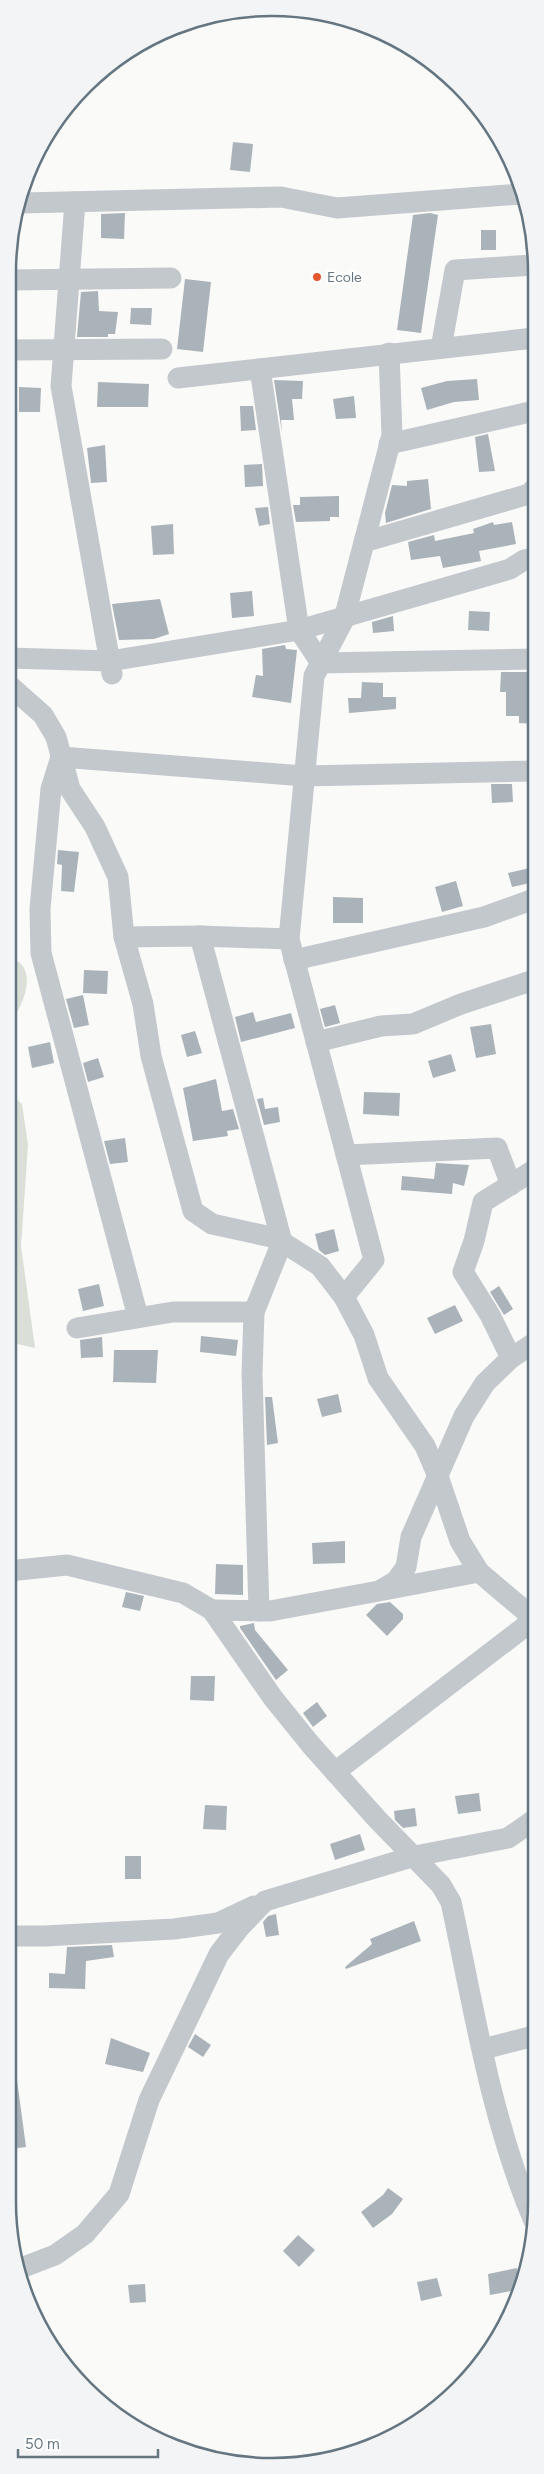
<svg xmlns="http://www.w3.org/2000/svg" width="544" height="2474" font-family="Figtree,sans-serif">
<rect width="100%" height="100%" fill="#fafaf8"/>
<g fill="#dadfd7">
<path d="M9 958C41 965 23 1008 9 1023Z"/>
<path d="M9 1093 22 1104 28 1145 21 1246 35 1348 9 1342Z"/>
</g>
<g fill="#aab3b9">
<path d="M233 142 253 144 250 172 230 170Z"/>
<path d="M125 213 124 239 101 238V214Z"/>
<path d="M430 213 438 215 421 333 397 330 413 215Z"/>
<rect x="481" y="230" width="15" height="20"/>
<path d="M185 279 211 282 203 352 177 349Z"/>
<path d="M98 291 99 311 118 312 115 334H108V337H77L81 292Z"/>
<path d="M131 308H152L151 325 130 324Z"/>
<path d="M477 379 479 400 454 402 427 410 421 388 447 381Z"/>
<path d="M274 380 303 381 302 399H292L294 420H281L282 433Z"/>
<path d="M98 382 149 384 148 407H97Z"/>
<path d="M19 387 41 388 40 412H19Z"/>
<path d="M354 396 356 418 336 419 333 399Z"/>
<path d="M240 406H253L256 430 241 431Z"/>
<path d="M488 434 495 471 479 472 475 437Z"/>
<path d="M105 445 107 482 91 483 87 448Z"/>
<path d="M262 464 263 486 245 487 244 465Z"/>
<path d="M428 479 431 509 386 523 385 513 392 485 407 486V481Z"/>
<path d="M339 496V517H330V521L296 522 293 505H300V497Z"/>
<path d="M268 507 270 524 259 526 255 508Z"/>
<path d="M493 522 494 525 512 522 516 544 479 551 481 561 443 568 440 556 411 560 408 542 434 535 435 541 474 533 473 529Z"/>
<path d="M173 524 174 554 153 555 151 526Z"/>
<path d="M252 591 254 616 232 618 230 593Z"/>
<path d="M160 599 169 634 154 639 119 640 112 604Z"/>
<path d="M469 611 490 612 489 631 468 630Z"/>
<path d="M393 616 394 631 373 633 372 622Z"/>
<path d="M285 645 286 649 297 650 291 703 252 697 256 675 263 676 262 649Z"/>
<path d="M501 672H528L527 698 534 699V724L519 723V716H506V692H500Z"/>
<path d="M362 682 383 683V697H396V709L349 713 348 698H361Z"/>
<path d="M491 784H512L513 802 492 803Z"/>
<path d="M58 850 79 852 74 892 61 891 62 865 57 864Z"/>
<path d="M534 867V882L512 887 508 873Z"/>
<path d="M456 881 463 906 442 912 435 887Z"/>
<path d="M333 897 363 898V923H333Z"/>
<path d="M84 970 108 971 107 994 83 993Z"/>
<path d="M83 995 89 1025 74 1028 66 999Z"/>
<path d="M335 1005 340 1023 325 1027 320 1009Z"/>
<path d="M253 1012 256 1022 291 1013 295 1028 241 1042 235 1017Z"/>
<path d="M491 1024 496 1054 476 1058 470 1027Z"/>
<path d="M195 1031 202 1053 187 1057 181 1035Z"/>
<path d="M50 1042 54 1063 32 1068 28 1047Z"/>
<path d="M451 1054 456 1071 433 1078 428 1061Z"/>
<path d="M98 1058 104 1077 88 1082 83 1063Z"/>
<path d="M216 1079 222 1111 233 1109 239 1129 227 1131 228 1136 193 1141 183 1088Z"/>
<path d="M364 1092 400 1093 399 1116 363 1114Z"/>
<path d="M263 1098 265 1109 278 1107 280 1122 264 1125 257 1099Z"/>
<path d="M125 1138 128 1162 110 1164 104 1141Z"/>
<path d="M436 1163 469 1165 464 1186 453 1183 452 1194 401 1190 402 1176 434 1179Z"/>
<path d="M334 1229 339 1251 325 1255 319 1250 315 1234Z"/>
<path d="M99 1284 104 1306 83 1311 78 1289Z"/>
<path d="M499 1286 513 1309 504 1315 490 1292Z"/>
<path d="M455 1305 463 1321 435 1334 427 1318Z"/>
<path d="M201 1336 238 1340 236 1356 200 1352Z"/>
<path d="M102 1337 103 1357 81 1358 80 1340Z"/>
<path d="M114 1350H158L156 1383 113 1382Z"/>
<path d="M338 1394 342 1412 322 1417 317 1399Z"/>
<path d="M265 1397H272L278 1443 267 1445Z"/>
<path d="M345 1541V1563L313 1564 312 1543Z"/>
<path d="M216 1564 243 1565V1595L215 1594Z"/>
<path d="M126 1592 144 1596 140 1611 122 1607Z"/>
<path d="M390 1602 403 1614V1619L387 1636 366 1615 377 1604Z"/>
<path d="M254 1623 255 1630 288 1670 276 1680 240 1628V1626Z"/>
<path d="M191 1676H215L214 1701 190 1700Z"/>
<path d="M317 1702 327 1716 313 1727 303 1713Z"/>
<path d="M479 1793 481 1811 458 1814 455 1796Z"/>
<path d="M205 1805 227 1806 226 1830 203 1829Z"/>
<path d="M415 1808 417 1826 403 1828 395 1820 394 1811Z"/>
<path d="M360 1834 365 1850 335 1860 330 1844Z"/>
<rect x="125" y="1856" width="16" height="23"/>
<path d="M276 1914 279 1935 266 1937 263 1922 268 1916Z"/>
<path d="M414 1921 421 1941 346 1969 345 1967 372 1944 370 1939Z"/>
<path d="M112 1945 114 1957 86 1961 85 1989 49 1988V1973L65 1974 67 1947Z"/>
<path d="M195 2034 211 2045 203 2057 188 2047Z"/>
<path d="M111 2038 150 2053 143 2072 105 2064Z"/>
<path d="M8 2080H17L26 2147 10 2149Z"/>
<path d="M388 2188 403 2199 392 2214 373 2228 361 2212 383 2195Z"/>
<path d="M298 2235 315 2250 299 2267 283 2251Z"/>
<path d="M517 2268 519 2280 516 2290 490 2295 488 2274Z"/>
<path d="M437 2278 442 2296 421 2301 417 2282Z"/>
<path d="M145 2284 146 2302 130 2303 128 2285Z"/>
</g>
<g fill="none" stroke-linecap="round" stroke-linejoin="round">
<g stroke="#c3c8cc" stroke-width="21">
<path d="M75 202 61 386 112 674"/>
<path d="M22 203 281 197 337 208 521 194"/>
<path d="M10 280 171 278"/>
<path d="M441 348 455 270 534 265"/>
<path d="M10 350 162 349"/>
<path d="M260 369 299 630 321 663 534 659"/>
<path d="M178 378 534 338"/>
<path d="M389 444 534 411"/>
<path d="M364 542 529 494 534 489"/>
<path d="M9 658 110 661 299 630 510 569 524 560 534 558"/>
<path d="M9 685 43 715 56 737 70 789 95 827 118 877 124 937 143 1004 151 1056 193 1211 212 1224 276 1238 320 1266 344 1297 364 1335 378 1378 425 1446 438 1476 460 1541 479 1572 524 1610 534 1624"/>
<path d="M200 936 282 1242 254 1312"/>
<path d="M124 937 200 936 289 939"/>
<path d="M294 960 484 917 534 899"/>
<path d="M316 1042 381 1026 413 1024 461 1004 534 980"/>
<path d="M346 1155 497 1148 511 1185"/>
<path d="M344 1297 374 1260 289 939 314 676 344 619 392 435 389 353"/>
<path d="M138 1317 41 953 40 909 51 789 61 757 304 776 534 771"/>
<path d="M77 1328 173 1312H254L252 1374 259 1611"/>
<path d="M511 1358 490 1315 463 1272 474 1241 483 1202 534 1170"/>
<path d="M8 1571 67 1565 183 1593 212 1610 273 1698 311 1745 377 1819 441 1885 451 1902C474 2009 491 2120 534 2221"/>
<path d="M384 1590 479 1572"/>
<path d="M212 1610 270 1611 379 1591 396 1581 406 1567 411 1537 464 1416 485 1383 511 1358 534 1343"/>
<path d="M335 1772 532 1621"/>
<path d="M8 1936H45L174 1929 218 1923 254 1906"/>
<path d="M483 2049 534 2036"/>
<path d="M21 2268 55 2255 85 2234 119 2194 149 2100 219 1954 239 1928 265 1901 415 1856 508 1838 534 1820"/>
</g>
</g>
<circle fill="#e4572e" stroke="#fff" stroke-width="2" cx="317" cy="277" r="5"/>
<g text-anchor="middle" stroke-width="5" stroke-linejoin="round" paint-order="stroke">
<g font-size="14" fill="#657683" stroke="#fff" text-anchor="start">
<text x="327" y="282">Ecole</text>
</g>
</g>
<path d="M0 0H544V2474H0ZM272 16H272A256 256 0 0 1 528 272V2202A256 256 0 0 1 272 2458H272A256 256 0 0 1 16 2202V272A256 256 0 0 1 272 16Z" fill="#f3f4f5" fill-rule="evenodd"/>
<path fill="none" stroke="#657683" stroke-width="2.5" d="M272 16H272A256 256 0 0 1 528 272V2202A256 256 0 0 1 272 2458H272A256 256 0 0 1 16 2202V272A256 256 0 0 1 272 16Z"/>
<path d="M18 2449v8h140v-8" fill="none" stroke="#657683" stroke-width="2.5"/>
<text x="25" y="2449" font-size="15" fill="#657683" stroke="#ffffff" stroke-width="4" paint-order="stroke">50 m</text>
</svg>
